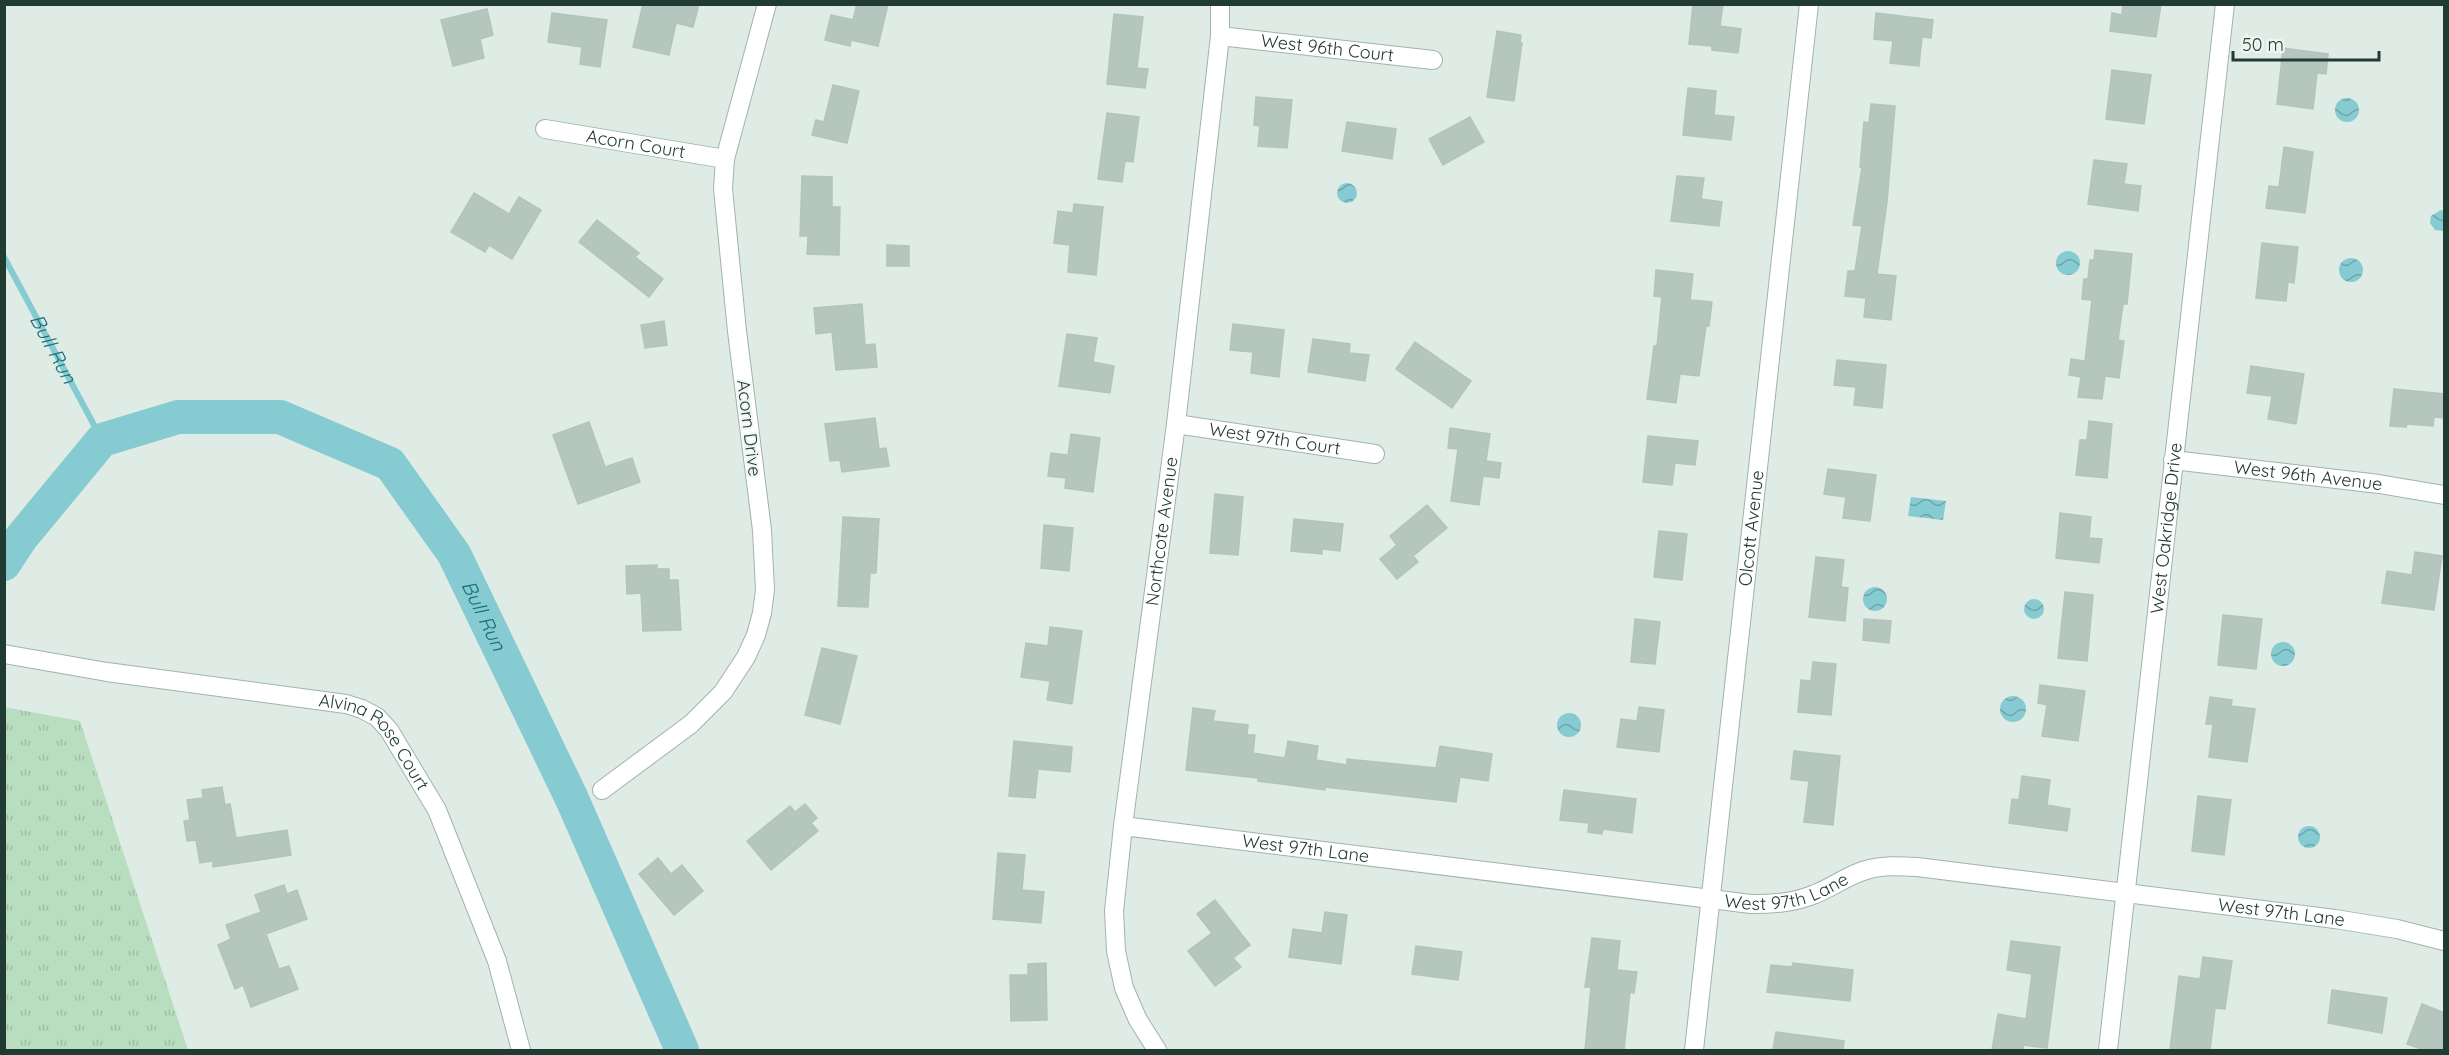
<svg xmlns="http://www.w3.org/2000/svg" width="2449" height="1055" font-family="Quicksand,sans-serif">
<defs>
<pattern id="grass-tufts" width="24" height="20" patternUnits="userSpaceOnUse" patternTransform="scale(1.5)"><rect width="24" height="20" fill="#b8ddbf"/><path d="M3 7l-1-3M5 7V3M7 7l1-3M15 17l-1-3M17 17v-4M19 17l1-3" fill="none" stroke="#9ebfa5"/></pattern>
<pattern id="water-waves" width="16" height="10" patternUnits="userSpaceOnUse" patternTransform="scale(1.5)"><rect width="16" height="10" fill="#86cbd1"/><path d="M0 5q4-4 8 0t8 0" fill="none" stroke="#6da6aa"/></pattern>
</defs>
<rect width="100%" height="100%" fill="#dfebe5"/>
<path fill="url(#grass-tufts)" d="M4 707 80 721 188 1050H5Z"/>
<g fill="url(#water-waves)">
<circle cx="2347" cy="110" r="12"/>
<circle cx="1347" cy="193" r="10"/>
<path d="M2441 210 2444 211V231L2435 230 2430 223 2431 216Z"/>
<circle cx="2068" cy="263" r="12"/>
<circle cx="2351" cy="270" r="12"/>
<path d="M1911 497 1946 501 1943 520 1908 516Z"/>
<circle cx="1875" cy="599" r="12"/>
<circle cx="2034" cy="609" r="10"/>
<circle cx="2283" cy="654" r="12"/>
<circle cx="2013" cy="709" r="13"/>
<circle cx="1569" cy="725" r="12"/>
<circle cx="2309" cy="837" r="11"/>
</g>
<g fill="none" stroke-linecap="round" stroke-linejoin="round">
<path stroke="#86cbd1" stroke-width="6" id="s1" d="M4 257 102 440"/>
<path stroke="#86cbd1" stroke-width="34" id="s2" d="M4 564 21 538 102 440 178 417H280L390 464 454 554 572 799 682 1050"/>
</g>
<g fill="#b5c6be" stroke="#b2c4bb" stroke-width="1.5">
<path d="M643 4H699L693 27 676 23 669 55 633 47Z"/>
<path d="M857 4H888L878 46 851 40 850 46 825 40 831 15 853 20Z"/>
<path d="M1693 4H1723L1720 26 1741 29 1738 53 1712 50V46L1689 44Z"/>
<path d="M2123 4H2161L2156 37 2110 31 2112 13 2122 15Z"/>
<path d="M487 9 493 35 480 39 484 58 453 66 441 20Z"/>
<path d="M552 13 607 20 600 67 580 64 582 47 548 42Z"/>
<path d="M1876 13 1933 20 1931 38 1922 37 1919 66 1890 63 1893 41 1874 39Z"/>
<path d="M1114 14 1143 17 1137 68 1148 69 1145 88 1107 84Z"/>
<path d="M1497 31 1521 35 1520 43H1522L1514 101 1487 97Z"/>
<path d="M2283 48 2328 54 2326 74 2317 73 2313 109 2277 104Z"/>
<path d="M2112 70 2151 75 2144 124 2106 119Z"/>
<path d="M833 85 859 91 847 143 812 135 816 120 824 122Z"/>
<path d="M1688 88 1716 91 1714 115 1734 117 1731 140 1683 135Z"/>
<path d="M1256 97 1292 100 1287 148 1258 146 1260 126 1254 125Z"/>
<path d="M1871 104 1895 106 1887 202 1877 274 1896 276 1891 320 1864 317 1866 298 1845 296 1848 271H1855L1862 226 1853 225 1862 167H1860L1864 122 1869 123Z"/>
<path d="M1107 113 1139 117 1133 162 1125 161 1122 182 1098 179Z"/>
<path d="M1470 117 1484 142 1443 165 1429 139Z"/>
<path d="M1347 122 1396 129 1392 159 1342 151Z"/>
<path d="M2284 147 2313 152 2305 213 2266 208 2269 186 2279 187Z"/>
<path d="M2094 160 2127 164 2124 184 2141 186 2138 211 2088 204Z"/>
<path d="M802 176 832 177V207H840L839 255 807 254 808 236H800Z"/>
<path d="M1677 176 1704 178 1701 199 1722 202 1719 226 1671 221Z"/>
<path d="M474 193 509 214 519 197 541 210 512 259 489 245 485 252 451 232Z"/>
<path d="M1074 204 1103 207 1096 275 1068 272 1070 245 1054 243 1058 211 1073 213Z"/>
<path d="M597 220 639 253 635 257 663 279 649 297 579 242Z"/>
<path d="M2262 243 2298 247 2294 283 2288 282 2286 301 2256 298Z"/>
<path d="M887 245 909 246V266H887Z"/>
<path d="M2095 250 2132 254 2127 304H2123L2118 340 2124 341 2119 378 2105 376 2102 399 2078 397 2081 377 2069 375 2071 359 2085 361 2092 300 2082 299 2084 279H2088L2090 260H2094Z"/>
<path d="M1656 270 1693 274 1690 300 1712 302 1709 326H1706L1699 376 1680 374 1676 403 1647 399 1654 346H1657L1662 297 1654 296Z"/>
<path d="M862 304 865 345 875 344 877 367 836 370 832 332 816 334 814 308Z"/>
<path d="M664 321 667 345 645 348 641 325Z"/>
<path d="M1233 324 1284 330 1279 377 1251 373 1253 352 1230 350Z"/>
<path d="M1067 334 1097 338 1093 362 1114 366 1110 393 1059 386Z"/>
<path d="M1313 339 1350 344 1349 353 1369 355 1365 381 1308 372Z"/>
<path d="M1415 342 1471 381 1452 408 1396 369Z"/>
<path d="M1837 360 1886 365 1882 408 1854 405 1856 387 1834 385Z"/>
<path d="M2251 366 2304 374 2296 424 2268 419 2272 396 2247 393Z"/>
<path d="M2394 389 2445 394V418L2434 417 2433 426 2407 424 2406 427 2390 426Z"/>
<path d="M875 418 879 449 886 448 889 466 842 472 840 460 830 461 825 424Z"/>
<path d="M2089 421 2112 424 2107 478 2076 475 2080 440H2087Z"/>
<path d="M589 422 605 467 632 458 640 482 578 504 553 435Z"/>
<path d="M1450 428 1490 434 1486 461 1501 463 1499 478 1483 476 1479 505 1451 501 1458 449 1448 448Z"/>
<path d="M1071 434 1100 438 1093 492 1065 488 1066 478 1048 476 1051 453 1068 455Z"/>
<path d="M1648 436 1698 441 1695 465 1675 463 1672 485 1643 482Z"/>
<path d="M1828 469 1876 475 1870 521 1843 518 1846 497 1824 494Z"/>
<path d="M1215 494 1243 497 1238 555 1210 553Z"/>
<path d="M1427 505 1447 528 1413 556 1418 562 1397 579 1380 559 1397 545 1390 536Z"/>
<path d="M2060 513 2091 517 2089 538 2102 539 2099 563 2056 558Z"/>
<path d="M843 517 879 519 876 573H870L868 607 838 606Z"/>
<path d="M1294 519 1343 524 1340 551 1322 549V554L1291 551Z"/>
<path d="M1044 525 1073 528 1069 571 1041 568Z"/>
<path d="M1659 531 1687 534 1682 580 1654 577Z"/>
<path d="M2415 552 2442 556 2434 610 2382 603 2387 571 2412 575Z"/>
<path d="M1816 557 1844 560 1841 587 1848 588 1845 621 1809 617Z"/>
<path d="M657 565V569H669V580H678L681 630 643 631 641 593 627 594 626 566Z"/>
<path d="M2065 592 2093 595 2087 661 2058 658Z"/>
<path d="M2223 615 2262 619 2256 669 2218 665Z"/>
<path d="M1635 619 1660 622 1655 664 1631 662Z"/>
<path d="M1864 619 1891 621 1889 643 1863 640Z"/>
<path d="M1050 627 1082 631 1072 704 1047 700 1050 681 1021 677 1026 643 1048 646Z"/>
<path d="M822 648 857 656 840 724 805 715Z"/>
<path d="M1813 662 1836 664 1831 715 1798 712 1801 680 1811 681Z"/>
<path d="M2040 685 2085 691 2078 741 2042 736 2047 705 2038 703Z"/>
<path d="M2210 697 2232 700 2231 706 2255 709 2247 762 2209 757 2213 724H2206Z"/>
<path d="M1639 707 1664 710 1659 752 1617 747 1621 719 1637 721Z"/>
<path d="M1193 708 1215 711 1213 721 1248 725 1247 735H1255L1253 753 1285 758 1288 741 1318 746 1316 760 1347 765V759L1436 768 1440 746 1492 754 1488 781 1460 777 1456 802 1325 787V790L1258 781V778L1186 770Z"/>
<path d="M1014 741 1072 747 1070 772 1038 769 1035 798 1009 796Z"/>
<path d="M1794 751 1840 756 1833 825 1804 822 1809 781 1791 779Z"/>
<path d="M2022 776 2050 780 2047 805 2070 809 2067 831 2009 823 2012 799 2019 800Z"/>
<path d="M222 787 225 805 230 804 236 838 287 830 291 855 213 867V861L200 863 196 840 187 841 184 821 190 820 187 800 203 798 202 790Z"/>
<path d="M1564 790 1636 799 1632 833 1603 829 1602 834 1588 832 1589 823 1560 820Z"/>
<path d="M2198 796 2231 800 2224 855 2192 851Z"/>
<path d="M805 804 817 818 811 823 818 831 771 870 747 841 790 806 795 812Z"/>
<path d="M998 853 1025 855 1022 890 1044 892 1041 923 993 919Z"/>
<path d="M658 858 671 874 682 865 703 891 674 915 639 874Z"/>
<path d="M284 885 287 894 297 890 307 919 266 934 279 969 289 966 298 989 251 1007 243 985 235 989 218 945 231 939 226 925 261 912 255 895Z"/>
<path d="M1215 900 1250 945 1233 958 1241 967 1215 986 1188 951 1212 933 1197 914Z"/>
<path d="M1325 912 1347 915 1341 964 1289 957 1293 929 1322 933Z"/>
<path d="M1592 938 1620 941 1617 970 1637 972 1634 993 1630 992 1624 1050H1585L1591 987H1585Z"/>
<path d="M2011 941 2060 947 2047 1048 2023 1045V1050H1992L1998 1014 2026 1019 2032 974 2007 970Z"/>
<path d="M1416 946 1462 952 1458 980 1412 974Z"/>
<path d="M2203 957 2232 961 2225 1009 2215 1008 2210 1050H2170L2179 976 2200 979Z"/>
<path d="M1046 963 1047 1020 1011 1021 1010 975H1028V964Z"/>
<path d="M1793 963 1853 970 1850 1001 1767 992 1771 965 1792 967Z"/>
<path d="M2332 990 2387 998 2382 1033 2328 1023Z"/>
<path d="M2422 1004 2445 1013V1050H2424L2407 1044Z"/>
<path d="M1776 1032 1844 1041 1843 1050H1773Z"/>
</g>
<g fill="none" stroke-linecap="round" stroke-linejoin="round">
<g stroke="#a2b3ac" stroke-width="20">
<g id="street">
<path id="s3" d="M1220 36 1433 60"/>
<path id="s4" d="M545 129 725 159"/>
<path id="s5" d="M1176 424 1375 454"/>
<path id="s6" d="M2173 460 2379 484 2444 495"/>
<path id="s7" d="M4 654 107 672 346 704 362 709 377 717 389 730 437 810 497 961 521 1050"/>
<path d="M602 790 691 724 723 692 746 657 756 635 762 613 765 590 762 530 737 331 723 189 725 159 767 4"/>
<path id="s8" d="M1123 826 1751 904C1773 904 1794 903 1815 894 1833 887 1848 875 1866 870 1883 865 1900 866 1917 867L2335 919 2397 929 2444 941"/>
<path id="s9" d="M1157 1050 1138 1020 1124 988 1116 951 1114 911 1123 826 1176 424 1220 36V4"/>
<path id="s10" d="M1694 1050 1809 4"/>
<path id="s11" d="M2108 1050 2225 4"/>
</g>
</g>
<use href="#street" stroke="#fff" stroke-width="18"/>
</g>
<g text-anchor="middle" stroke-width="4.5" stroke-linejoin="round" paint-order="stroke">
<g font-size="18" fill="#203b32" stroke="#f0f7f3">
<text dy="6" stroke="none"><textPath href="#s3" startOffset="108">West 96th Court</textPath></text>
<text dy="6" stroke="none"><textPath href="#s4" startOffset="92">Acorn Court</textPath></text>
<text transform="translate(749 428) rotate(83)" y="6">Acorn Drive</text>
<text dy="6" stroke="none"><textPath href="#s5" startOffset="100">West 97th Court</textPath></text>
<text dy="6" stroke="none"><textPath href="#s6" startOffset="136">West 96th Avenue</textPath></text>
<text dy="6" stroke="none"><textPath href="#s11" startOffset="525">West Oakridge Drive</textPath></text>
<text dy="6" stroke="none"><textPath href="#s10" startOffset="525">Olcott Avenue</textPath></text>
<text dy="6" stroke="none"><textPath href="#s9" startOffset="531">Northcote Avenue</textPath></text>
<text dy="6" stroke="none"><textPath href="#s7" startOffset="392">Alvina Rose Court</textPath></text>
<text dy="6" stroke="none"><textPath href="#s8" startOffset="184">West 97th Lane</textPath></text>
<text dy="6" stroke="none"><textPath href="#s8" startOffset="670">West 97th Lane</textPath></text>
<text dy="6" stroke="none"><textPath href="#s8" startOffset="1173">West 97th Lane</textPath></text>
</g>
<g font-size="20" font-style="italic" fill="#1a6f78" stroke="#f0f7f3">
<text dy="7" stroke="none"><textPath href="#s1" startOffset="104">Bull Run</textPath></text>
<text dy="7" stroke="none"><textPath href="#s2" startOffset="638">Bull Run</textPath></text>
</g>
</g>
<rect width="2449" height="1055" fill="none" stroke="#203b32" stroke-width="12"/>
<path d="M2233 51v9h146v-9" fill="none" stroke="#203b32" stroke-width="3"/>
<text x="2242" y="51" font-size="18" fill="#203b32" stroke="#f0f7f3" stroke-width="4.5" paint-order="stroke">50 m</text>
</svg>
